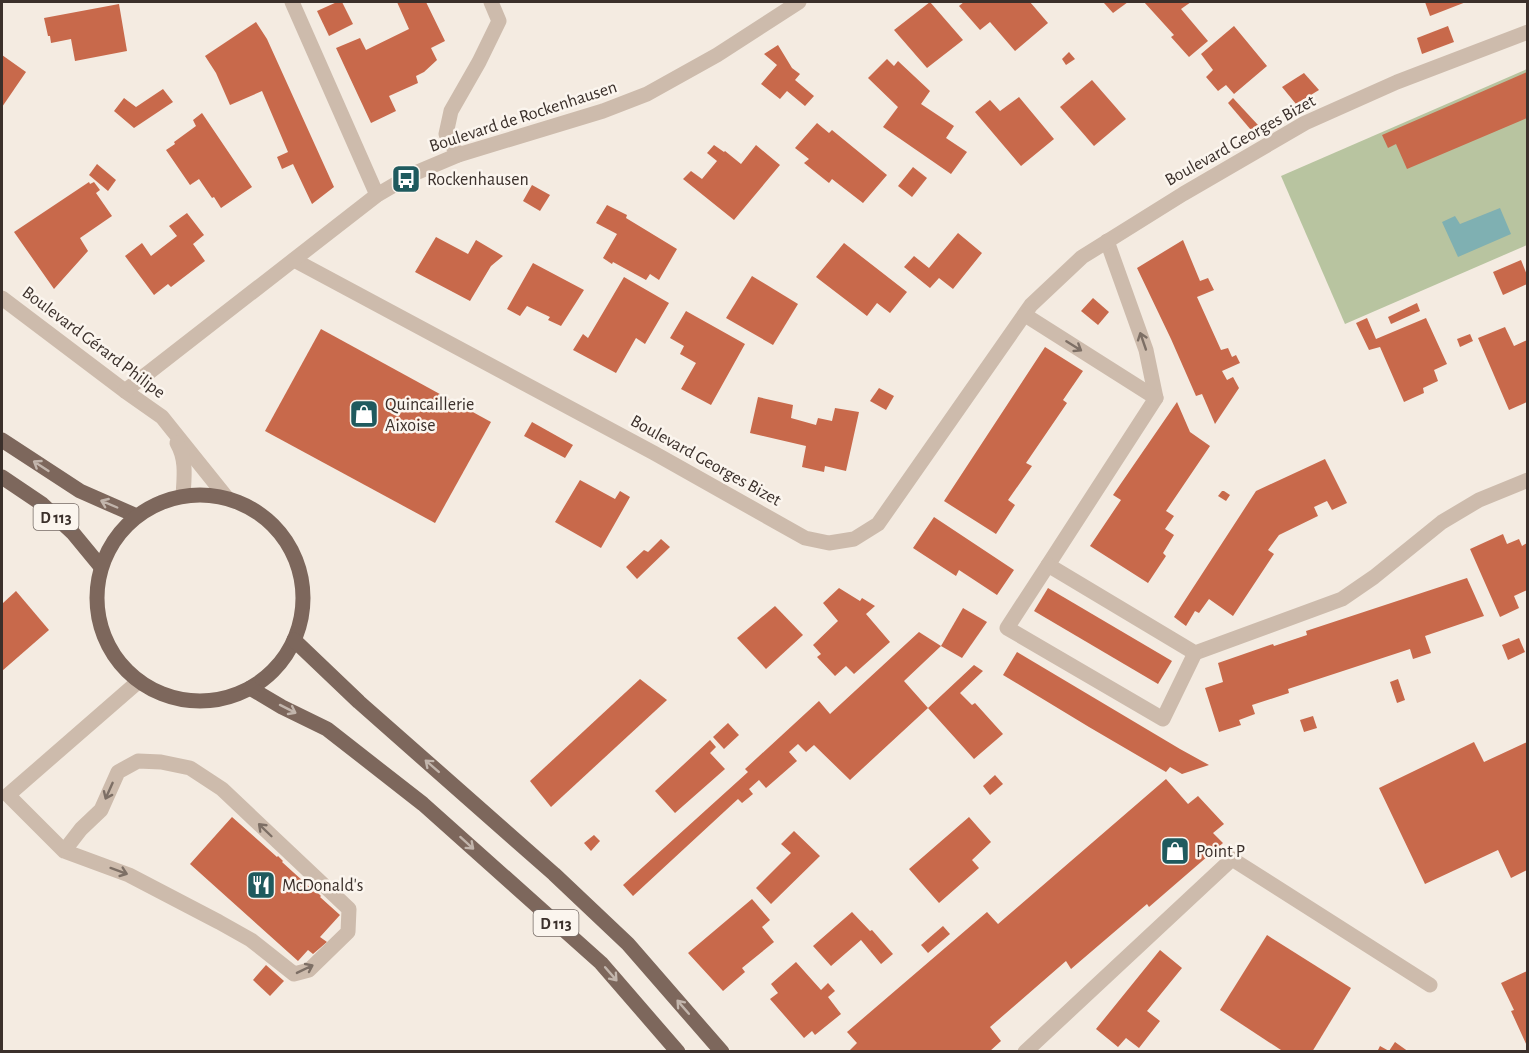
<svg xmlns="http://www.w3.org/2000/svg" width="1529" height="1053" font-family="'Alegreya Sans',sans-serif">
<rect width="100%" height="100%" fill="#f4ebe1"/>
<path fill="#b8c4a0" d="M1527 69V245L1345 324 1281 176Z"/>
<path fill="#7fb0b2" d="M1500 208 1511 234 1458 257 1442 222 1455 216 1460 224Z"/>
<g fill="#c8694b">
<path d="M337 2H342L353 24 329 36 317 11Z"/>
<path d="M397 2H426L445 41 431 48 437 60 424 72 416 76 418 83 389 96 396 111 371 123 336 48 360 38 366 50 409 29Z"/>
<path d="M930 2 963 40 927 68 894 30Z"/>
<path d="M964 2H1030L1048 23 1015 51 990 22 980 30 959 6Z"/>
<path d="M1107 2H1128L1113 13 1104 3Z"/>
<path d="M1144 2H1191L1181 9 1208 41 1189 57 1171 37 1174 35Z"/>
<path d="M1425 2H1466L1430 16Z"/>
<path d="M119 4 127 51 75 61 71 39 51 43 50 36H48L44 18Z"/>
<path d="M256 22 267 39 334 187 312 204 293 164 282 169 277 157 288 152 262 91 230 105 216 73 205 56Z"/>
<path d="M1234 26 1267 66 1234 94 1226 85 1218 91 1206 77 1213 70 1201 54Z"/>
<path d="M1448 26 1454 42 1422 54 1417 38Z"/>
<path d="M778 45 792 68 800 74 795 80 814 96 805 106 787 91 780 99 761 84 777 65 764 54Z"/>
<path d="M1069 52 1075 59 1066 65 1062 59Z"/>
<path d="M2 55 26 72 2 107Z"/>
<path d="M887 59 894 66 898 61 930 91 921 104 954 126 946 138 967 152 951 174 883 127 898 107 868 78Z"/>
<path d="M1527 72V118L1407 169 1396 144 1388 148 1382 135Z"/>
<path d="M1304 73 1319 90 1296 104 1282 87Z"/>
<path d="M1092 80 1126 119 1094 146 1060 107Z"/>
<path d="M163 89 173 102 134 128 114 111 124 98 136 107Z"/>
<path d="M1019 97 1054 139 1021 166 975 112 990 100 1000 111Z"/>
<path d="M1233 98 1258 125 1251 130 1228 103Z"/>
<path d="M202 113 252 187 221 208 214 197 212 198 199 179 190 185 166 150 175 144 174 142 196 126 193 120Z"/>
<path d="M817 123 829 133 832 130 887 175 863 203 832 179 829 183 804 163 809 159 795 148Z"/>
<path d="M714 145 724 152 725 151 741 164 756 145 780 165 734 220 683 179 691 171 702 179 717 161 707 153Z"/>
<path d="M97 164 116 180 108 191 89 175Z"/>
<path d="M913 167 927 178 912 197 898 186Z"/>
<path d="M89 182 90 184 94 182 100 190 96 193 112 216 80 238 88 251 54 289 14 232Z"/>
<path d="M532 185 550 195 540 211 523 201Z"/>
<path d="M607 205 627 215 626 218 677 249 659 280 650 274 646 280 613 262 612 264 603 258 617 234 596 223Z"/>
<path d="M187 213 204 235 193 244 205 261 171 287 168 284 154 295 125 256 142 243 151 256 177 236 169 226Z"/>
<path d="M958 233 982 253 953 289 939 278 930 288 904 267 914 256 929 268Z"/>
<path d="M436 237 468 254 476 240 503 256 491 266 470 301 415 272Z"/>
<path d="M1183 240 1200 281 1208 278 1214 290 1197 297 1221 350 1228 348 1232 357 1236 355 1240 363 1222 371 1227 380 1233 377 1239 388 1215 424 1202 394 1196 396 1171 339 1137 268Z"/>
<path d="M844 243 907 292 890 313 877 303 867 316 816 277Z"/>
<path d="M1521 260 1527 275V284L1503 295 1493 272Z"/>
<path d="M533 263 584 290 561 326 548 320 550 317 527 306 520 316 507 309Z"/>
<path d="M752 276 798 304 773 345 726 318Z"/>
<path d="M624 277 669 303 645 344 636 338 616 373 573 350 583 334 588 338Z"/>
<path d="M1093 298 1109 312 1098 325 1081 311Z"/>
<path d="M1417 303 1420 311 1391 324 1388 317Z"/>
<path d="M686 311 745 344 711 405 681 389 696 363 680 354 684 346 670 338Z"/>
<path d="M1367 318 1376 339 1426 318 1447 364 1434 370 1438 381 1423 388 1424 393 1404 402 1380 347 1369 350 1356 323Z"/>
<path d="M1505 327 1514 346 1527 340V402L1509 410 1478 338Z"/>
<path d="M321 329 491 422 435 523 265 431Z"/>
<path d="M1470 334 1473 341 1460 347 1457 339Z"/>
<path d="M1045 347 1083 371 1063 400 1067 403 1026 463 1032 466 1008 500 1015 505 996 534 944 501Z"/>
<path d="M879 388 894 396 886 410 870 401Z"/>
<path d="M758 397 793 405 791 418 816 425 818 418 832 421 835 408 859 412 846 471 825 466 824 472 802 467 806 446 750 433Z"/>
<path d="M1177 402 1190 432 1210 446 1166 511 1174 516 1165 529 1174 535 1163 553 1166 556 1148 583 1090 546 1121 500 1113 495Z"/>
<path d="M532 422 573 445 565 458 524 436Z"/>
<path d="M1325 459 1347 503 1332 510 1327 501 1314 507 1318 516 1279 535 1268 550 1274 554 1233 616 1209 599 1199 613 1195 611 1186 626 1174 617 1256 491Z"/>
<path d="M580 480 615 499 620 491 630 497 601 548 555 522Z"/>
<path d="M1222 491H1224L1230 495 1226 501 1218 496Z"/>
<path d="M934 517 1014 570 997 595 959 570 956 576 913 548Z"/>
<path d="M1503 534 1507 544 1519 539 1522 546 1527 543V590L1514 596 1519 608 1500 617 1470 549Z"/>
<path d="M661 539 670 547 637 579 626 567 644 550 648 552Z"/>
<path d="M1467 578 1484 616 1425 636 1431 653 1413 659 1410 649 1288 689 1289 693 1252 705 1255 714 1239 720 1241 725 1219 732 1205 688 1223 682 1218 663 1273 644 1274 646 1307 635 1306 631Z"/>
<path d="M839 588 860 601 862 598 875 606 866 614 890 642 854 674 846 666 835 676 817 657 821 654 813 645 838 621 823 603Z"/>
<path d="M1048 588 1172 661 1158 684 1034 611Z"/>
<path d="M16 591 49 630 2 671V604Z"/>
<path d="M775 606 803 635 766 669 737 638Z"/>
<path d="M963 608 987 622 962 658 941 646Z"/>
<path d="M919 632 941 646 904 681 928 708 850 780 814 745 806 752 798 744 789 752 797 761 766 788 759 780 749 789 753 794 742 803 738 799 633 896 623 885 748 772 745 769 819 701 830 714Z"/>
<path d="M1519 638 1525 652 1508 660 1502 645Z"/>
<path d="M1017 652 1180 749 1209 765 1182 774 1170 767 1166 772 1089 727 1003 675Z"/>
<path d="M974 665 983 671 960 693 972 705 975 703 1003 734 974 759 928 708Z"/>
<path d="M640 679 667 700 551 807 530 781Z"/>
<path d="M1398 679 1405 700 1397 703 1390 682Z"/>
<path d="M1313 716 1317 728 1304 732 1300 720Z"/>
<path d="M728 723 739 735 724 749 713 737Z"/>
<path d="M710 740 716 747 710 753 725 769 675 813 655 791Z"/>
<path d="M1474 742 1484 762 1527 742V870L1511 878 1498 850 1425 884 1379 788Z"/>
<path d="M995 775 1003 784 990 795 983 786Z"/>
<path d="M1166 779 1188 804 1198 796 1224 824 1213 833 1223 843 1149 907 1147 904 1071 969 1066 961 990 1027 1001 1041 989 1052H848L857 1043 847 1032 987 912 998 924Z"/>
<path d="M232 817 277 857 278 856 283 861 282 862 315 892 316 891 321 896 320 897 340 915 320 937 327 942 313 954 308 950 298 961 190 864Z"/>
<path d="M969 817 991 842 972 860 979 868 939 903 909 869Z"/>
<path d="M794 831 820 856 771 904 756 888 791 853 781 844Z"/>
<path d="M594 835 600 841 591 851 584 843Z"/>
<path d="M752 899 770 920 762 927 774 942 742 968 745 972 723 991 688 953Z"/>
<path d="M852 912 870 931 872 930 893 954 881 964 861 940 831 966 813 946Z"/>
<path d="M943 926 950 934 928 953 921 945Z"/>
<path d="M1267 935 1351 988 1312 1052H1284L1220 1010Z"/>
<path d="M1160 950 1182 968 1147 1011 1160 1021 1139 1048 1126 1038 1118 1047 1096 1029Z"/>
<path d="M796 962 821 990 828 983 835 991 828 997 841 1014 815 1035 812 1031 804 1038 770 999 778 993 771 984Z"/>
<path d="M266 965 284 981 270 996 253 980Z"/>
<path d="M1527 971V1046L1511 1011 1514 1010 1501 983Z"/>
<path d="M1395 1042 1409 1052H1377L1380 1046 1389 1051Z"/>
</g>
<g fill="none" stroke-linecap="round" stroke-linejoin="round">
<g stroke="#cdbbac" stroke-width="15">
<path d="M292 2 377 195"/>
<path d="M458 155 446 134 451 111 479 62 499 21 491 2"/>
<path d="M1107 241 1146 350 1156 398 1048 565 1195 653 1342 599 1374 577 1442 522 1479 500 1528 480"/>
<path d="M294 260 654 453 805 538 829 543 854 539 878 524 1031 305 1082 257 1183 194 1305 123 1397 82 1528 32"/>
<path d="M2 298 125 391 162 417 227 498"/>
<path d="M1025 315 1156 398"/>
<path d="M125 391 377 195 413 174 458 155 603 111 647 94 717 55 799 2"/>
<path d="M177 443C187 460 184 478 183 496"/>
<path d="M1048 565 1007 628 1163 719 1195 653"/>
<path d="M64 851 81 829 101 810 118 772 138 761 161 762 190 768 222 789 349 909 348 932 309 970 294 974 251 940 219 922 129 875 64 851 8 795 139 681"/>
<path d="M1025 1052 1232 859 1430 985"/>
</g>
<g stroke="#7d675c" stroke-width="15">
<path d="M2 440 80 491 137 516"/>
<path d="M2 477 42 504 73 533 101 567"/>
<circle cx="200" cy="598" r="103"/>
<path d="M294 640 359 702 554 874 628 944 722 1052"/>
<path d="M250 688 282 707 327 729 423 804 601 963 678 1052"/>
</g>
</g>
<defs><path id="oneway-shaft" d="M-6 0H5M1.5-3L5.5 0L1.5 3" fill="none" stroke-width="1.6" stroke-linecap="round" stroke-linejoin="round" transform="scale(1.5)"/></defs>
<g stroke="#7d6f65">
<use href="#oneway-shaft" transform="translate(1143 341) rotate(-109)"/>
<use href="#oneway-shaft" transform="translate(1074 346) rotate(32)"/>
<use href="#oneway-shaft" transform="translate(109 791) rotate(114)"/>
<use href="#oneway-shaft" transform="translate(265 830) rotate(-136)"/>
<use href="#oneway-shaft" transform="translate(119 871) rotate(20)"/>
<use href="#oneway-shaft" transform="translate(305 969) rotate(-26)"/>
</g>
<g stroke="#c2b5ac">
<use href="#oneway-shaft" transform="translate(41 466) rotate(-147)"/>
<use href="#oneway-shaft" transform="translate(109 504) rotate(-157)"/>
<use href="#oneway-shaft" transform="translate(288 709) rotate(27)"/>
<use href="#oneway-shaft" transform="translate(432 766) rotate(-139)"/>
<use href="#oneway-shaft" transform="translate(467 843) rotate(42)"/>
<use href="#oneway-shaft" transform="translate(611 974) rotate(49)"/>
<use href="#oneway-shaft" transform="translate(683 1007) rotate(-131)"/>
</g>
<defs>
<g id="bus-square" transform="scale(1.5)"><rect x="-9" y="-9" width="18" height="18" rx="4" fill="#1f5a5e" stroke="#fbf5ee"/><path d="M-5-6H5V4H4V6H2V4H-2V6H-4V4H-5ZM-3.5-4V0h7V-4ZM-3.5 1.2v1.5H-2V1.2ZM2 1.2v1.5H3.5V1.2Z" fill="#fff"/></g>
<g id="shop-square" transform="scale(1.5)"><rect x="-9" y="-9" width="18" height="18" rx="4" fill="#1f5a5e" stroke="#fbf5ee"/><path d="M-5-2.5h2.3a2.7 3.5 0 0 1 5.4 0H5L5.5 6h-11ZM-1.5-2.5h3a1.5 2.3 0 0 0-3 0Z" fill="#fff"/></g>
<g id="restaurant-square" transform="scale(1.5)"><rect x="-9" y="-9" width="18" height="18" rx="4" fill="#1f5a5e" stroke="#fbf5ee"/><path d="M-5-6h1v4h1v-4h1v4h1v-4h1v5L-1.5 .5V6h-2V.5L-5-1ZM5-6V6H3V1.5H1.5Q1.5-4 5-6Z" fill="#fff"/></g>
</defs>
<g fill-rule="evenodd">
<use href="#bus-square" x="406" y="179"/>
<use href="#shop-square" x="364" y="414"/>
<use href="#shop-square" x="1175" y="851"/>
<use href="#restaurant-square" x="261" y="885"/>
</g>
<g text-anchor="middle" stroke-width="5" stroke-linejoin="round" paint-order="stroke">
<g fill="#fbf5ee" stroke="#756b66" stroke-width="1.5">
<rect x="33.5" y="504" width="45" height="26" rx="4.5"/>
<rect x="533.5" y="910" width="45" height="26" rx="4.5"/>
</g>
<g font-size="16" font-weight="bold" fill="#3b302b">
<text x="56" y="523">D 113</text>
<text x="556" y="929">D 113</text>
</g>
<g font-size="18" fill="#3b302b" stroke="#fbf5ee">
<text transform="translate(523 116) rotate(-18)" y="6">Boulevard de Rockenhausen</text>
<text transform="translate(1240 140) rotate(-29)" y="6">Boulevard Georges Bizet</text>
<text transform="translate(94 342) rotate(37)" y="6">Boulevard Gérard Philipe</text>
<text transform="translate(706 460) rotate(29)" y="6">Boulevard Georges Bizet</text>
</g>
<g font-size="18" fill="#3b302b" stroke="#fbf5ee" text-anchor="start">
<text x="427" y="185">Rockenhausen</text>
<text x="385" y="410">Quincaillerie<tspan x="385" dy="21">Aixoise</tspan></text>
<text x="1196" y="857">Point P</text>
<text x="282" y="891">McDonald's</text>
</g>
</g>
<rect width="1529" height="1053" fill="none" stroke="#3b302b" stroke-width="6"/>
</svg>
